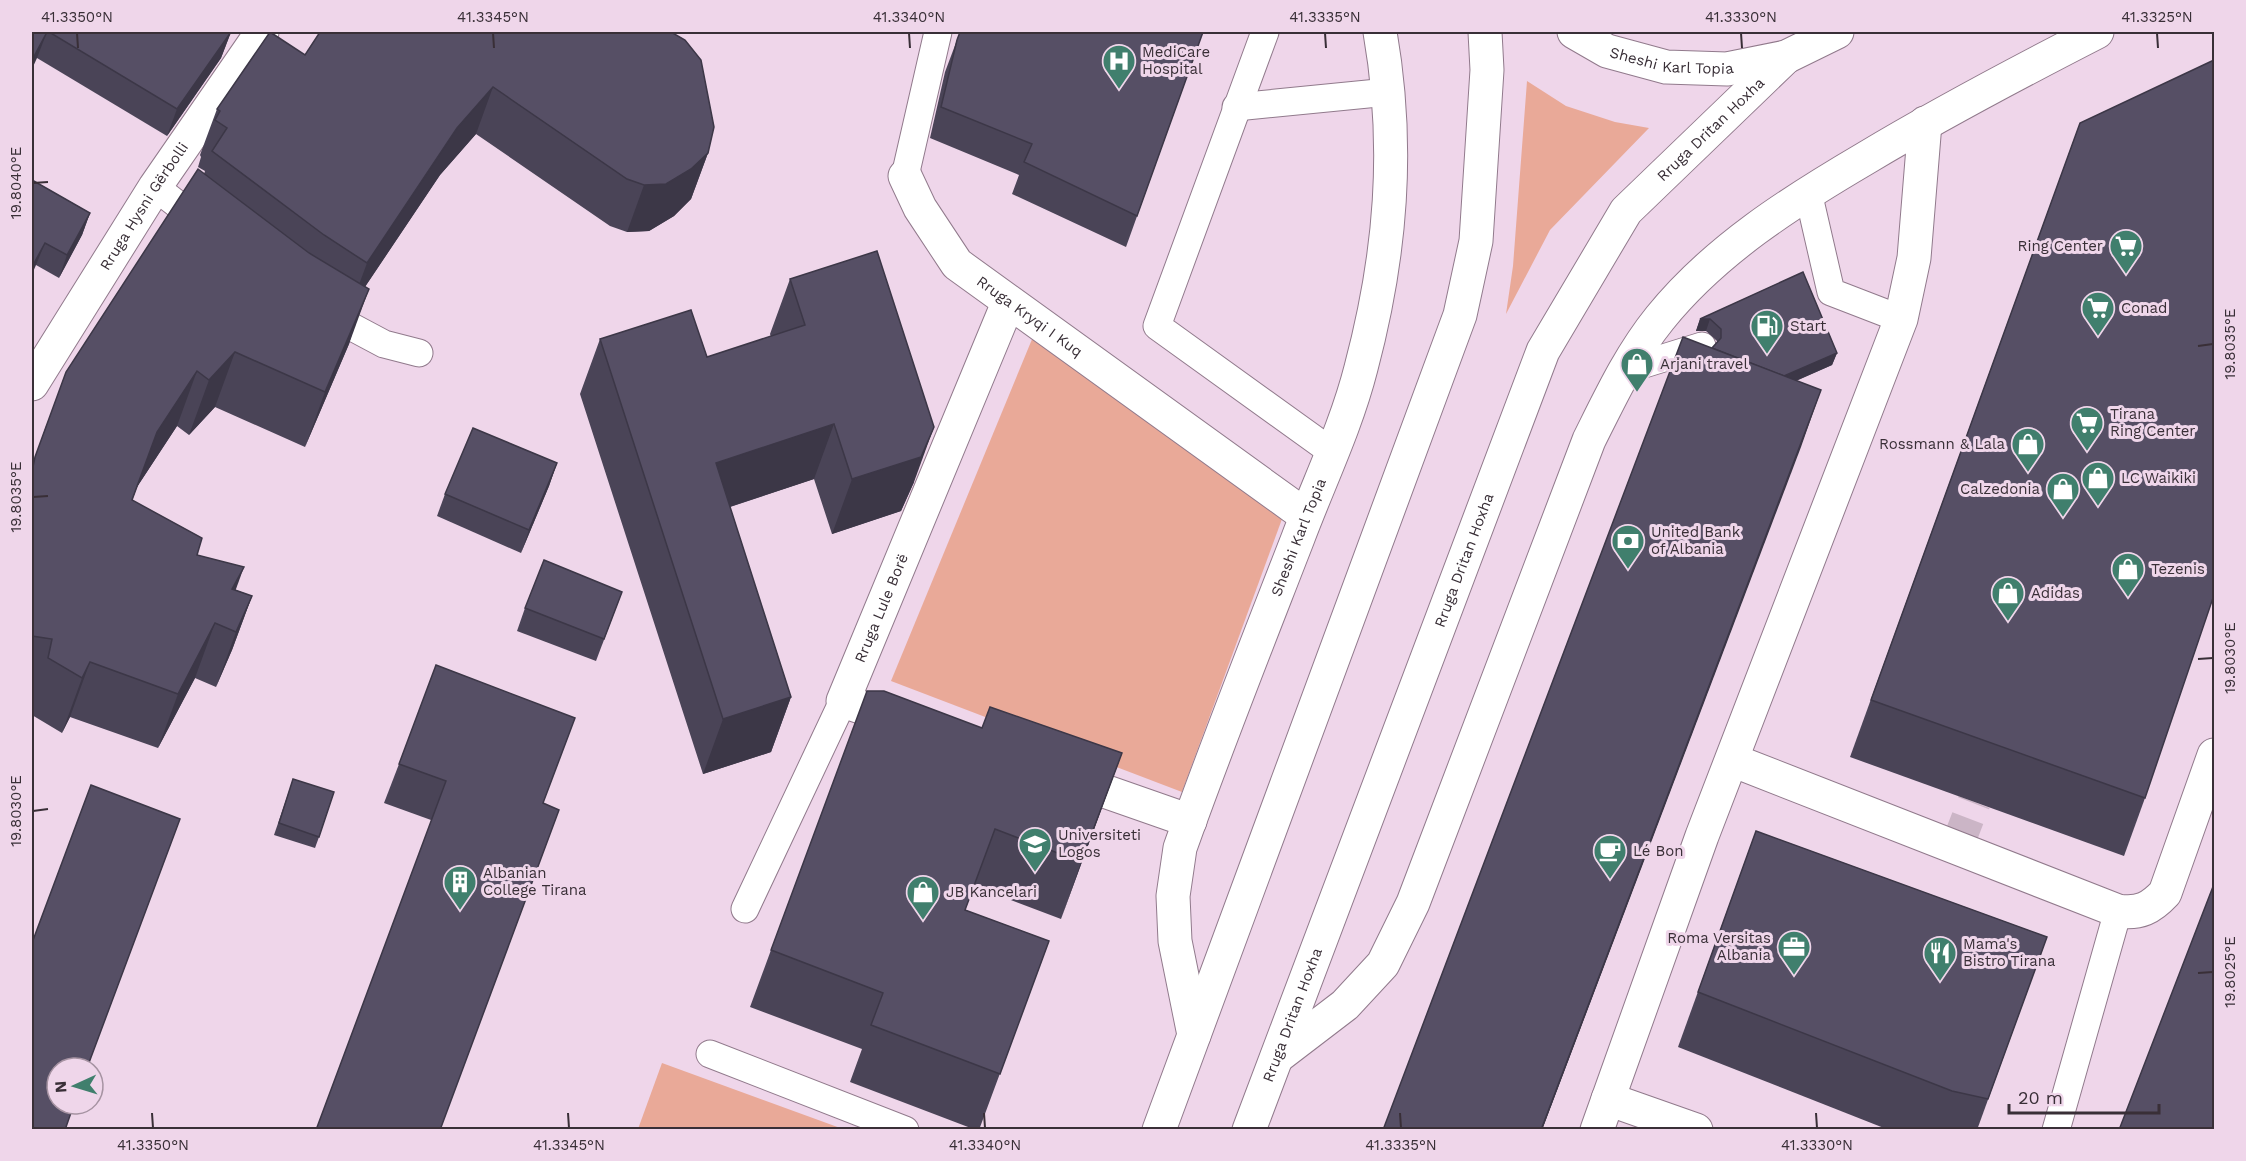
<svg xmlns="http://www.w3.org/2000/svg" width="2246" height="1161" font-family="'Work Sans',sans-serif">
<rect width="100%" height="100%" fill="#efd6ea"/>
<g fill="#e9a998">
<path d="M1527 81 1566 106 1615 122 1649 128 1550 230 1506 314 1513 266Z"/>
<path d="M1035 332 1282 519 1182 792 891 681Z"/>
<path d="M662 1063 843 1129H638Z"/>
</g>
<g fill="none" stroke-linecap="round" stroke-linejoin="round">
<path stroke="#cbb5c6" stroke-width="33" stroke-dasharray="33 16" stroke-linecap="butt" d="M1956 849 1974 802"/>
<g stroke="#917a8c" stroke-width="29">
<g id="lane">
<path d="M1265 32 1157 326 1332 452"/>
<path d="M1236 107 1388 92"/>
<path d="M905 176 938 32"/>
<path d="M155 187 204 225"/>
<path d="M1808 192 1831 292 1901 319"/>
<path d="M322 311 384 344 419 353"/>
<path d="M1625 370 1702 346"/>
<path d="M745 909 843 701"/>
<path d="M710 1054 905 1130"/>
<path d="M2056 1130 2118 911"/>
</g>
</g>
<g stroke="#917a8c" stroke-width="35">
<g id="street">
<path id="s1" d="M905 176 920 208 957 264 1306 516"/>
<path id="s2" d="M904 722 843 701 1008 303"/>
<path d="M1732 760 2118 911C2140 914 2151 908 2165 893L2214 755"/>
<path d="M1067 778 1190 821"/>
<path id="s3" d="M1194 1035 1175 941 1173 896 1180 848C1217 744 1258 641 1298 538 1319 482 1346 427 1361 368 1391 255 1400 147 1380 32"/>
<path d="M1277 1057 1345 1005 1383 964 1413 903 1589 440C1610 398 1630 355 1660 318 1715 250 1791 202 1866 158 1941 113 2019 72 2097 32"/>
<path d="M1608 1099 1696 1130"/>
<path d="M1597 1130 1702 836 1901 319 1914 258 1925 123"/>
</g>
</g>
<g stroke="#917a8c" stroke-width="35">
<g id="secondary">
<path id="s4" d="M32 384 155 187 262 32"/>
</g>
</g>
<g stroke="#917a8c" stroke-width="35">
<g id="primary">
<path id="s5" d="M1574 32 1607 51 1666 67 1727 69 1786 57 1837 32"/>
<path d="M1159 1130 1460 315 1476 241 1487 70 1485 32"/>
<path id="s6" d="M1249 1130 1543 351 1626 211 1786 57"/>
</g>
</g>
<use href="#lane" stroke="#fff" stroke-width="27"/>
<use href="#street" stroke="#fff" stroke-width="33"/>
<use href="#secondary" stroke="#fff" stroke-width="33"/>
<use href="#primary" stroke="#fff" stroke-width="33"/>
</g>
<g fill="#4a4457">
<path d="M32 32H231L221 58 167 136 37 58Z"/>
<path d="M320 32 708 153 691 199 674 216 649 231 627 232 610 226 476 134 440 175 365 287 349 344 305 447 215 407 189 435 177 426 137 487 132 500 197 555 236 590 252 596 232 650 216 687 195 678 158 748 70 717 62 733 32 715V467L46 426 204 174 205 171 198 167 201 157 200 155 217 109 305 55Z"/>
<path d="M1203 32 1126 247 1012 194 1019 175 930 138 945 72 957 40Z"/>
<path d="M2080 123 2145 798 2124 856 1850 757Z"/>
<path d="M32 180 90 213 82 235 59 278 36 265Z"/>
<path d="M1803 272 1837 353 1832 365 1796 381 1821 390 1542 1130H1383L1712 348 1717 343V341L1706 331H1696L1700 319Z"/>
<path d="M790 279 914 482 901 511 832 534 814 479 730 507 791 697 771 752 703 774 580 394 600 339 707 357 771 337 770 334Z"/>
<path d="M557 463 549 486 521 553 437 516 445 494Z"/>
<path d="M622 592 596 661 517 631 525 608Z"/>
<path d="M575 718 431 820 384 803 399 764Z"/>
<path d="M982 728 1122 753 1061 919 974 886 965 910 1049 941 979 1130H976L850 1082 862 1049 750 1007 771 950Z"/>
<path d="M289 791 319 837 315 848 274 835Z"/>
<path d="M1756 831 2047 937 1977 1130H1889L1678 1047Z"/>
</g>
<g fill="#3c3747">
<path d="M47 32 37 58 32 69V60Z"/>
<path d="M231 32 221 58 167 136 177 109Z"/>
<path d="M493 87 476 134 440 175 350 309 367 263 457 128Z"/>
<path d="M708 153 691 199 674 216 649 231 627 232 644 185Z"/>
<path d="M90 213 82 235 59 278 67 255Z"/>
<path d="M45 243 36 265 32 274V267Z"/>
<path d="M369 289 349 344 305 447 325 392Z"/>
<path d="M1700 319H1710L1706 331H1696Z"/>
<path d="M235 352 215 407 189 435 209 380Z"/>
<path d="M1837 353 1832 365 1729 410 1733 399Z"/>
<path d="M197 371 177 426 137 487 112 555 157 432Z"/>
<path d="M1821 390 1801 447 1542 1130H1541Z"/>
<path d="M834 424 814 479 696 518 716 463Z"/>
<path d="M934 427 914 482 901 511 832 534 852 479Z"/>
<path d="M557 463 549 486 521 553 529 530Z"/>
<path d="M244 567 224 622 232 589Z"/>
<path d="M252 596 232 650 216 687 236 632Z"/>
<path d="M215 623 195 678 158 748 178 694Z"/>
<path d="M90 662 70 717 62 733 82 678Z"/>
<path d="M791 697 771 752 703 774 723 719Z"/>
<path d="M1122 753 1101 810 1061 919 1081 862Z"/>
</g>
<g fill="#564f65" stroke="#3c3747" stroke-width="1.5">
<path d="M32 32H47L32 60Z"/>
<path d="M49 32H231L177 109Z"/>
<path d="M270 32 305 55 320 32H671L685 40 701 60 714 127 708 153 691 169 666 184 644 185 627 179 493 87 457 128 367 263 324 235 212 151 227 128 215 120 220 111 217 109Z"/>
<path d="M960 32H1203L1137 216 1024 162 1032 144 941 107 957 40Z"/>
<path d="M2214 60V595L2145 798 1871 700 2080 123Z"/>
<path d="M198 169 309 253 369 289 325 392 235 352 209 380 197 371 157 432 132 500 202 538 197 555 244 567 232 589 252 596 236 632 215 623 178 694 90 662 82 678 48 658 52 639 32 636V472L35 457 66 372Z"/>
<path d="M32 180 90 213 67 255 45 243 32 267Z"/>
<path d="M877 251 934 427 921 457 852 479 834 424 716 463 791 697 723 719 600 339 691 310 707 357 805 325 790 279Z"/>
<path d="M1803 272 1837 353 1784 376 1712 348 1721 338V329L1710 319H1700Z"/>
<path d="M1683 337 1821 390 1541 1130H1383Z"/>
<path d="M473 428 557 463 529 530 445 494Z"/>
<path d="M544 560 622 592 604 639 525 608Z"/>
<path d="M436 665 575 718 543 803 559 810 440 1130H316L446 781 399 764Z"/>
<path d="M867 691H884L982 728 990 707 1122 753 1081 862 995 829 965 910 1049 941 1000 1074 871 1025 883 993 771 950Z"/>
<path d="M293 779 334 792 319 837 279 823Z"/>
<path d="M91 785 180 819 87 1068H57V1104H74L65 1130H32V943Z"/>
<path d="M1756 831 2047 937 1988 1099 1952 1091 1698 992Z"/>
<path d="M2214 884V1130H2119Z"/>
</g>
<path fill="none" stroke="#392f37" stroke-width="2" d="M77 33 78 48M493 33 494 48M909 33 910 48M1325 33 1326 48M1741 33 1742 48M2157 33 2158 48M33 183 48 182M2198 346 2213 344M33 497 48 496M2198 659 2213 658M33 811 48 809M2198 973 2213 972M152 1113 153 1128M568 1113 569 1128M984 1113 985 1128M1400 1113 1401 1128M1816 1113 1817 1128"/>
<defs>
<g id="hospital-pin" transform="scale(1.725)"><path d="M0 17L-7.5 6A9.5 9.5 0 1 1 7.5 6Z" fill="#407f6d" stroke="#efd6ea"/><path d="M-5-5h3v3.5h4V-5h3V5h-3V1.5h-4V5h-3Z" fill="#fff"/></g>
<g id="supermarket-pin" transform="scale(1.725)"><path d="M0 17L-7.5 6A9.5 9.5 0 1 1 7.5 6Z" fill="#407f6d" stroke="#efd6ea"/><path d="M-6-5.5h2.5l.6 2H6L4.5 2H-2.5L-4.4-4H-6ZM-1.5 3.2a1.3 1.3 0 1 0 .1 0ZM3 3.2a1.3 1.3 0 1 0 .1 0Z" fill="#fff"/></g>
<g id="fuel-pin" transform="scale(1.725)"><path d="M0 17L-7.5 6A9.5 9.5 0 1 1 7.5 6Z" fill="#407f6d" stroke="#efd6ea"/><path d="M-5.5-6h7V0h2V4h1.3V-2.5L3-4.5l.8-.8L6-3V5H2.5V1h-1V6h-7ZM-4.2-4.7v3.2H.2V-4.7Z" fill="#fff"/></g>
<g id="shop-pin" transform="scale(1.725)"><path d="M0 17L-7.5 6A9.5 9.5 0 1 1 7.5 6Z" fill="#407f6d" stroke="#efd6ea"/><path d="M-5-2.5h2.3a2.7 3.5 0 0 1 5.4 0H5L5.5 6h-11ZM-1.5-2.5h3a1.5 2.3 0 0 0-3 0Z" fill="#fff"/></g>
<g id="bank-pin" transform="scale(1.725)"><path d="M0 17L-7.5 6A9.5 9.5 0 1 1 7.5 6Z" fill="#407f6d" stroke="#efd6ea"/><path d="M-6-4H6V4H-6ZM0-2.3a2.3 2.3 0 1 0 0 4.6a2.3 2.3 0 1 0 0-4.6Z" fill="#fff"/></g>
<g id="school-pin" transform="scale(1.725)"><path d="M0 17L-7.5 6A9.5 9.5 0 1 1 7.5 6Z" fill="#407f6d" stroke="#efd6ea"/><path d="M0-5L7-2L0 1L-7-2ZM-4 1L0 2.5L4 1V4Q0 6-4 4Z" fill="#fff"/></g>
<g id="cafe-pin" transform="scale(1.725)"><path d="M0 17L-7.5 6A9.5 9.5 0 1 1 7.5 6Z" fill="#407f6d" stroke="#efd6ea"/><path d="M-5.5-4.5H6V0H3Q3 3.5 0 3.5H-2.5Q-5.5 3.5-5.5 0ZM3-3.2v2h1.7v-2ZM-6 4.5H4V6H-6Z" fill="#fff"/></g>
<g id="building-pin" transform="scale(1.725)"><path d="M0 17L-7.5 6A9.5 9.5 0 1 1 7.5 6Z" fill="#407f6d" stroke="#efd6ea"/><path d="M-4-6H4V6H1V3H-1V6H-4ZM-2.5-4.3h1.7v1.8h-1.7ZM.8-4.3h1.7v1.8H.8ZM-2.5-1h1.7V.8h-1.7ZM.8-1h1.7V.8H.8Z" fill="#fff"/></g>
<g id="office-pin" transform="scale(1.725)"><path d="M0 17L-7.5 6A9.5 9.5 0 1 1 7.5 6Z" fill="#407f6d" stroke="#efd6ea"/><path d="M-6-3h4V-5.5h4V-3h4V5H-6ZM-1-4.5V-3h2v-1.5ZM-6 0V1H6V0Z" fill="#fff"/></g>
<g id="restaurant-pin" transform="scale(1.725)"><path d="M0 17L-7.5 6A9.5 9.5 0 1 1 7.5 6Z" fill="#407f6d" stroke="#efd6ea"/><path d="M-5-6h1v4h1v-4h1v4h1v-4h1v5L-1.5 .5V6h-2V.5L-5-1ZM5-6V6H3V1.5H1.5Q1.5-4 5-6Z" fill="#fff"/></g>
</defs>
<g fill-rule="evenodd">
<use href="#hospital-pin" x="1119" y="61"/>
<use href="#supermarket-pin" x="2126" y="246"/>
<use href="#supermarket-pin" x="2098" y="308"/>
<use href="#fuel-pin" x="1767" y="326"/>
<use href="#shop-pin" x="1637" y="364"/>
<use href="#supermarket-pin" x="2087" y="423"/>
<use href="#shop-pin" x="2028" y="444"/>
<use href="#shop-pin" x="2098" y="478"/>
<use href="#shop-pin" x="2063" y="489"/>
<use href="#bank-pin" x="1628" y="541"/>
<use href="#shop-pin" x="2128" y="569"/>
<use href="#shop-pin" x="2008" y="593"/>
<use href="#school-pin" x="1035" y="844"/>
<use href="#cafe-pin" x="1610" y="851"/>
<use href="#building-pin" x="460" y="882"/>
<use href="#shop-pin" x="923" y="892"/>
<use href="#office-pin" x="1794" y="947"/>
<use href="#restaurant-pin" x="1940" y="953"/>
</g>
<g text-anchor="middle" stroke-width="6" stroke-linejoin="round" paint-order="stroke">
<g font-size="15" fill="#392f37" stroke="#efd6ea" text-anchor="start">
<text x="1142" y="57">MediCare<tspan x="1142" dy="17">Hospital</tspan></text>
<text x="2103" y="251" text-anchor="end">Ring Center</text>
<text x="2121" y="313">Conad</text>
<text x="1790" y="331">Start</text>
<text x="1660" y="369">Arjani travel</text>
<text x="2110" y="419">Tirana<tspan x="2110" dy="17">Ring Center</tspan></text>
<text x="2005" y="449" text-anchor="end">Rossmann &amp; Lala</text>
<text x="2121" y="483">LC Waikiki</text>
<text x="2040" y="494" text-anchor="end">Calzedonia</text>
<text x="1651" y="537">United Bank<tspan x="1651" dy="17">of Albania</tspan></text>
<text x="2151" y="574">Tezenis</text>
<text x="2031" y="598">Adidas</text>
<text x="1058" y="840">Universiteti<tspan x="1058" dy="17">Logos</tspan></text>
<text x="1633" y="856">Lé Bon</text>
<text x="483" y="878">Albanian<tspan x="483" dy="17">College Tirana</tspan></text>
<text x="946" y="897">JB Kancelari</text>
<text x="1771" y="943" text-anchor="end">Roma Versitas<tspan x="1771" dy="17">Albania</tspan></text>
<text x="1963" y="949">Mama's<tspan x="1963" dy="17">Bistro Tirana</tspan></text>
</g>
<g font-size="15" fill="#392f37" stroke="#efd6ea">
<text dy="5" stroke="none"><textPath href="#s5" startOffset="104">Sheshi Karl Topia</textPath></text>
<text dy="5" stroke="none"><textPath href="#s6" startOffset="1113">Rruga Dritan Hoxha</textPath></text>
<text dy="5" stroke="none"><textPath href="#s4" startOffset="210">Rruga Hysni Gërbolli</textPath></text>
<text dy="5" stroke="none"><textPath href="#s1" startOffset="192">Rruga Kryqi I Kuq</textPath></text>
<text dy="5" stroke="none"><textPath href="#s3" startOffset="522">Sheshi Karl Topia</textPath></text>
<text dy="5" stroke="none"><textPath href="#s6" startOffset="609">Rruga Dritan Hoxha</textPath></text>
<text dy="5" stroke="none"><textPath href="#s2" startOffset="165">Rruga Lule Borë</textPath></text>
<text dy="5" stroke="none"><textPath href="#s6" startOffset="123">Rruga Dritan Hoxha</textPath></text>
</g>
</g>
<rect width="2246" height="1161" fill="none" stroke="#efd6ea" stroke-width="66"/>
<g transform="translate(75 1086) rotate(266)"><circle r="28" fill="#efd6ea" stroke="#a693a2" stroke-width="1.5"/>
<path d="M0-4.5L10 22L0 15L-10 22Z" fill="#407f6d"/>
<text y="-9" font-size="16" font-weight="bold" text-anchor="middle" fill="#392f37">N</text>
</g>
<path d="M2009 1104v9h150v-9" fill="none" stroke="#392f37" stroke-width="3"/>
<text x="2018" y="1104" font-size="18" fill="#392f37" stroke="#efd6ea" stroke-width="4.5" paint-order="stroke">20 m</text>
<rect x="33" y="33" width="2180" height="1095" fill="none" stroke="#392f37" stroke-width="2"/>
<g font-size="15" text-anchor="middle" fill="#392f37">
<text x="77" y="22">41.3350°N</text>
<text x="493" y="22">41.3345°N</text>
<text x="909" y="22">41.3340°N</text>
<text x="1325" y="22">41.3335°N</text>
<text x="1741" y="22">41.3330°N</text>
<text x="2157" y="22">41.3325°N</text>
<text transform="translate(16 183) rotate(-90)" y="5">19.8040°E</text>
<text transform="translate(2230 344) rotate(-90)" y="5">19.8035°E</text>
<text transform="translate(16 497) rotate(-90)" y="5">19.8035°E</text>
<text transform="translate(2230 658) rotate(-90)" y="5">19.8030°E</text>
<text transform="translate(16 811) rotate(-90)" y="5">19.8030°E</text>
<text transform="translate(2230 972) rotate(-90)" y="5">19.8025°E</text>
<text x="153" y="1150">41.3350°N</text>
<text x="569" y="1150">41.3345°N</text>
<text x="985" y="1150">41.3340°N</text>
<text x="1401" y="1150">41.3335°N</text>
<text x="1817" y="1150">41.3330°N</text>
</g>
</svg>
